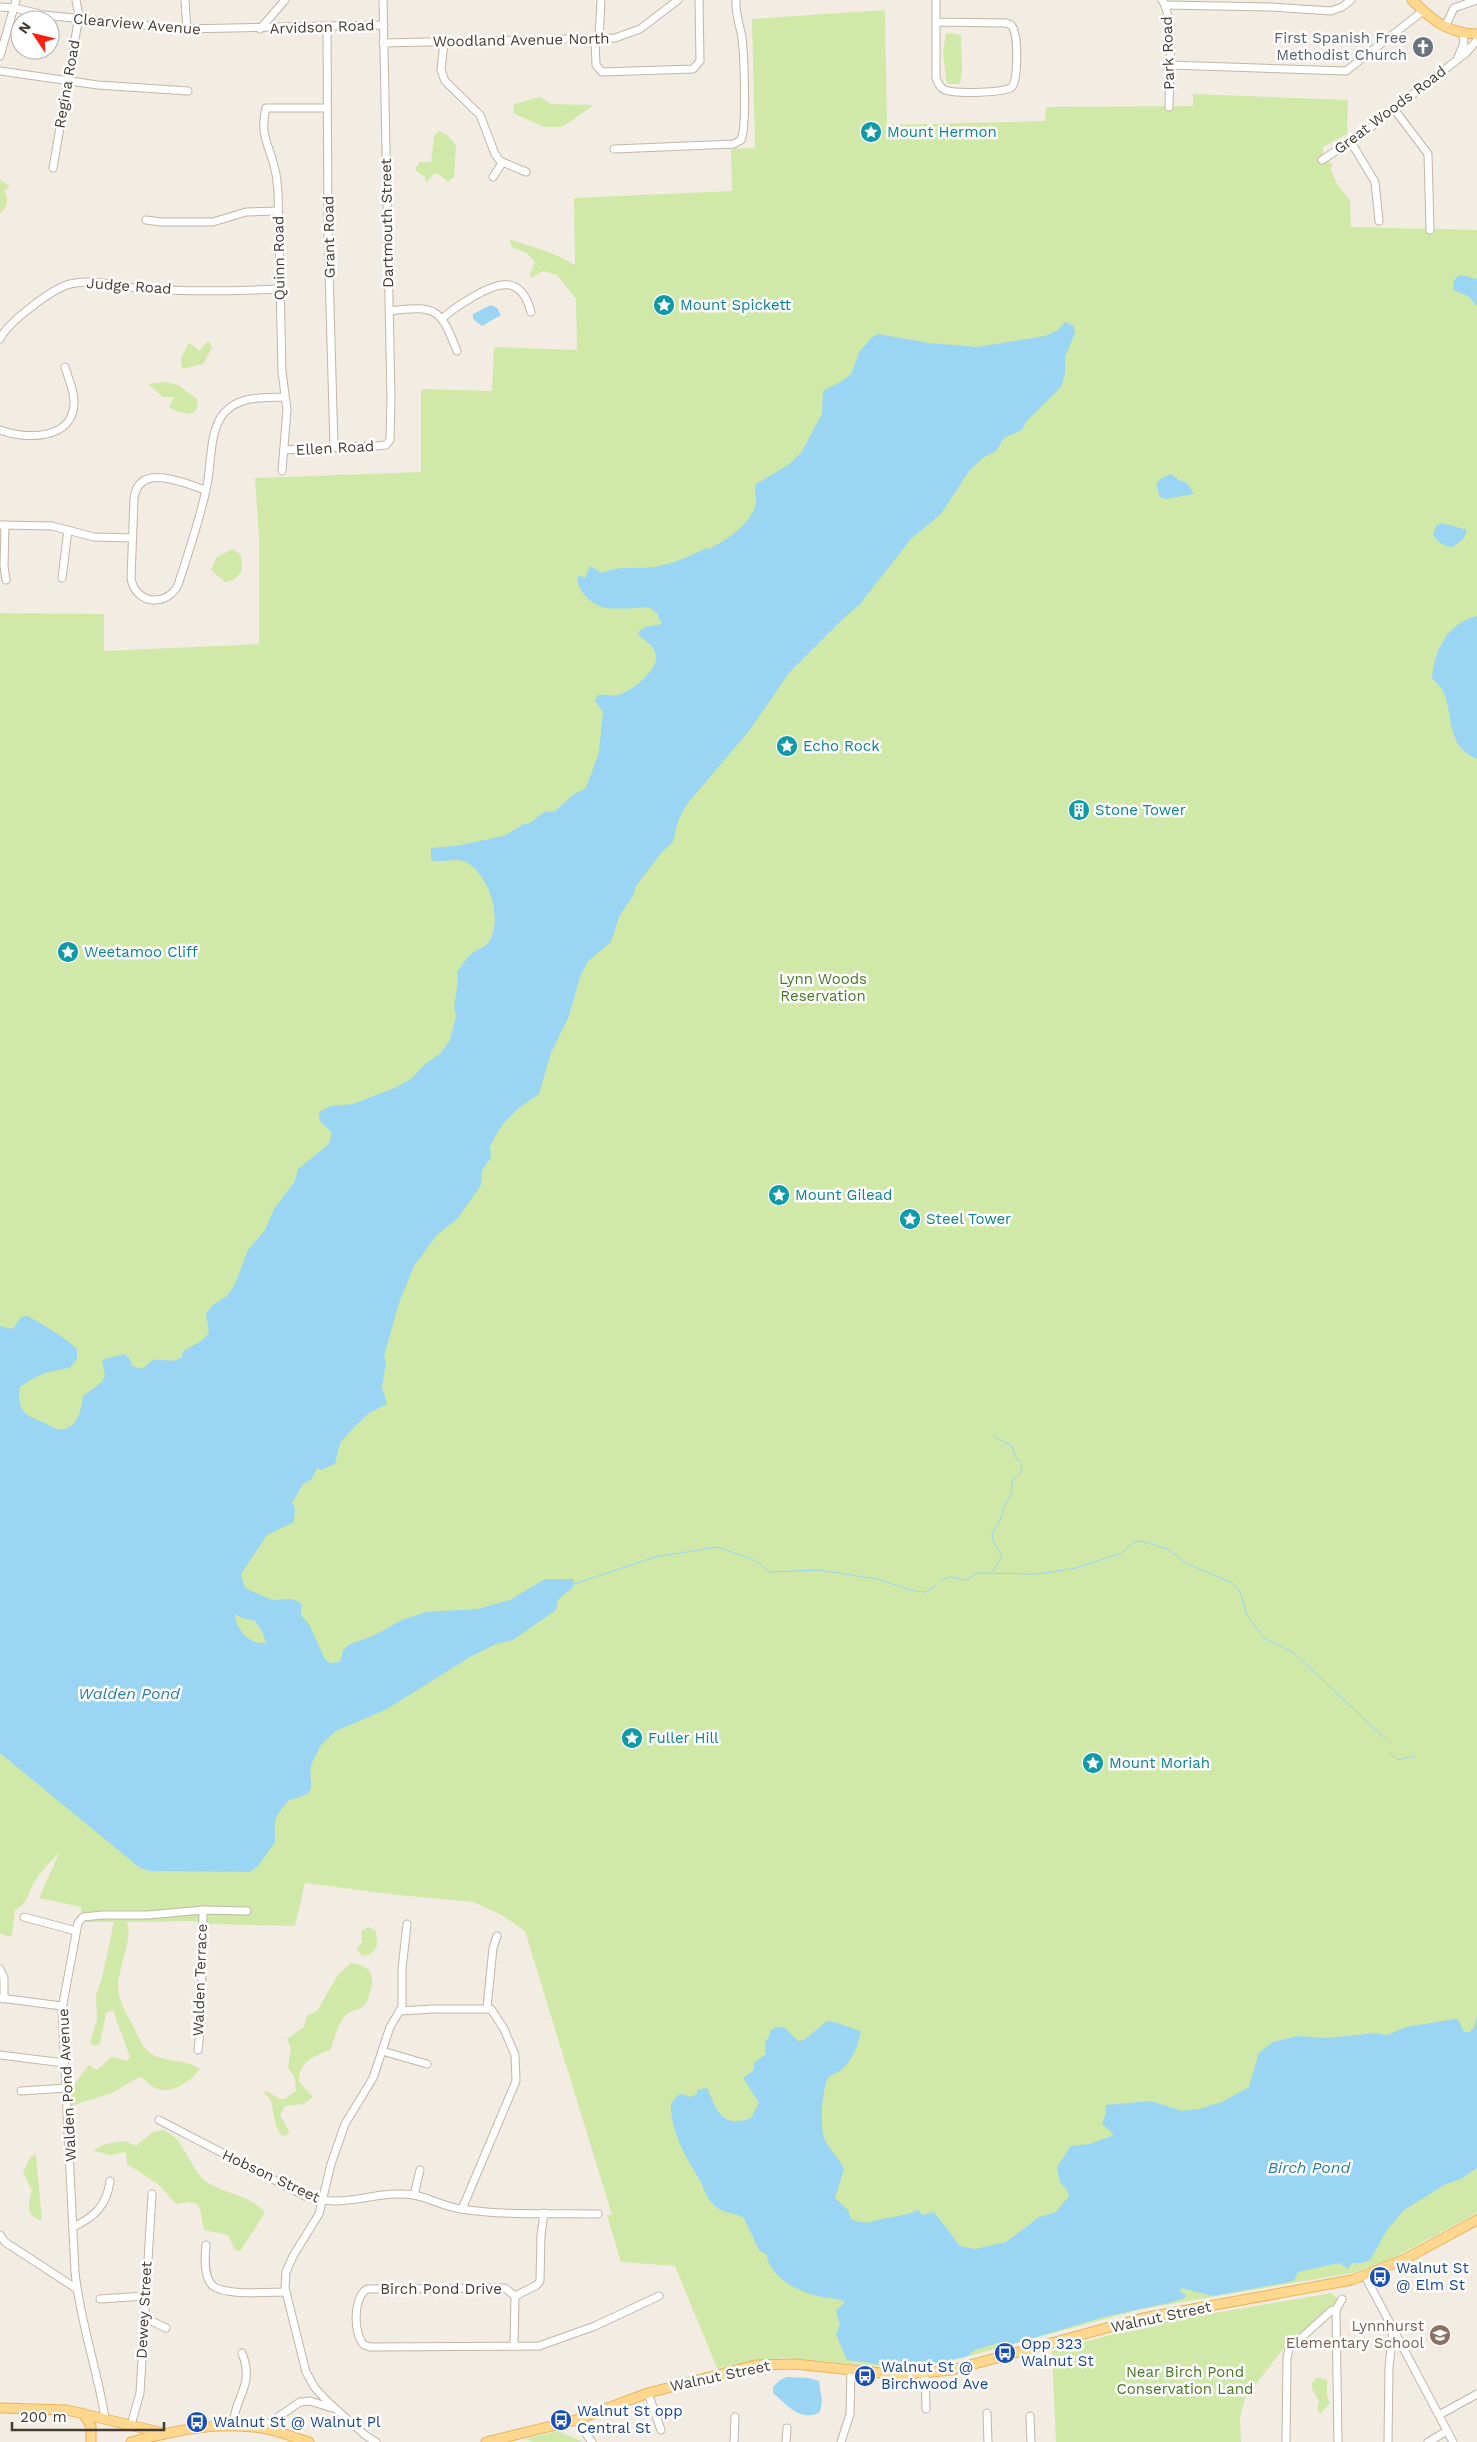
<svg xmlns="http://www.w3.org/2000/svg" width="1477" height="2442" font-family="'Work Sans',sans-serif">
<rect width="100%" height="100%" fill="#f2ece2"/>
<g fill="#d0e9a8">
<path d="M885 10 887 125 1045 121 1046 107 1193 106V94L1348 100 1347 134 1323 147C1322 155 1326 161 1333 165L1330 168 1337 184 1350 200 1351 227 1477 230V2213L1391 2259 1352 2273 1142 2309 954 2360 900 2368 786 2358 752 2361 717 2368 675 2266 621 2262 607 2215H612L525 1931 502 1915 473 1902 398 1895 305 1883 295 1926 210 1924 201 1921 126 1922C135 1933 117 1972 118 1988 119 2001 126 2013 132 2024 137 2034 142 2046 150 2053 165 2064 186 2058 200 2069 191 2081 171 2096 155 2088 148 2085 146 2078 139 2077L112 2093 71 2106C65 2092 81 2076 89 2065L96 2070C112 2061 105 2052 127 2061L130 2057 113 2010 106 2013 100 2044 94 2046 90 2042 97 2020 96 1995 102 1978 114 1922H83L85 1913 81 1912V1907L39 1898 59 1853C50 1862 42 1870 35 1881 27 1895 30 1901 15 1910L12 1935 10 1937 0 1933V613L104 614V651L259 644V536L255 478 421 472V389L492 391 494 347 577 350 576 299 557 275 543 271 531 278 530 275 535 262 527 253 512 247 509 239 554 254 575 265 574 198 732 191 731 149 755 148 752 19Z"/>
<path d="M950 33 961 35 962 71 960 84H948L946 79 943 51 946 34Z"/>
<path d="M540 97 551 104 594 105 562 127H544L513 113 514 104Z"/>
<path d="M439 131 447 135 456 145 454 177 448 182 440 175 435 173 426 182 425 177 415 170 420 162H431L434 136Z"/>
<path d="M0 180 10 186 4 191C9 201 9 205 0 213Z"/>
<path d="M207 342H210L212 348 203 364 182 369 181 358 188 344 190 343 199 351Z"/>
<path d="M166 382 178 385 197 399C202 420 180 414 169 407L174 397H163L148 384Z"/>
<path d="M233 549 241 555 242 571 235 579 225 582 211 570 217 557Z"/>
<path d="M368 1927 376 1931 377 1946 371 1954 363 1956 356 1949 362 1942 361 1931Z"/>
<path d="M351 1963C369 1965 376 1974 370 1992 368 1997 368 2002 364 2006 358 2011 349 2010 344 2017 336 2027 335 2040 330 2050 314 2056 298 2062 299 2082L313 2097 304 2104 285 2106 280 2115 289 2131 288 2135 282 2136 276 2126 271 2101 264 2092 267 2091 280 2099H285L296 2091 295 2079 288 2067 291 2048 287 2039 304 2027 307 2016 317 2011 337 1976Z"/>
<path d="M164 2130C183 2138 189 2165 203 2179 220 2194 252 2194 265 2213L240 2251 235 2250 228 2235 204 2230 200 2209 197 2204 190 2202 176 2204 158 2184 127 2164 126 2152 111 2155 93 2151 105 2144 125 2141 136 2146 153 2132Z"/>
<path d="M36 2155 42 2221C25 2215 28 2205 32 2191L23 2172 31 2156Z"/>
<path d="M1332 2293 1338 2300 1280 2353 1245 2398 1240 2418 1241 2442H1056L1052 2351 1150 2324Z"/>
<path d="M1317 2377 1327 2380V2395L1330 2403 1320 2414 1317 2410 1319 2401 1312 2389V2383Z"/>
<path d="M558 2431 583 2442H533L525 2439Z"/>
</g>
<g fill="#9ad5f3" fill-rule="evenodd">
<path d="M1460 275 1477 279V306L1468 296 1453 290 1454 280Z"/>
<path d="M491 305 497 308 501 315 482 326 473 319V314Z"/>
<path d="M1065 322 1074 326 1075 333 1065 357V374L1061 387 1026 422 1022 430 1004 438 996 451 984 457 969 471 941 514 911 539 860 604 843 619 789 673 749 731 687 804 678 821 673 842 661 853 636 886 633 896 620 915 611 942 588 961 580 977 569 1016 551 1053 539 1094 520 1107 502 1125 490 1146 491 1157 482 1171 481 1185 458 1218 437 1235 414 1266 399 1303 384 1356 386 1363 382 1387 387 1404 369 1413 354 1427 340 1443 335 1464 321 1470 317 1468 311 1480 303 1484 292 1503 295 1507 294 1522 267 1535 241 1574 245 1588 272 1600 292 1599 301 1603V1615L309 1624 324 1657 329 1663 340 1662 343 1650 350 1644 373 1636 402 1620 426 1612 477 1609 510 1600 545 1579H574L573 1587 558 1600 556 1610 513 1640 496 1644 470 1657 387 1709 336 1731 321 1745 311 1765C308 1788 321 1793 289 1800 272 1821 275 1816 275 1842L258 1866 250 1872 150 1871 140 1868 0 1753V1326L13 1329 21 1317 27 1316C35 1319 73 1343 77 1349V1359L70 1368C47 1371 39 1374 20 1387 17 1411 24 1415 45 1423 50 1425 53 1429 59 1429 76 1432 82 1409 83 1396L102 1382 105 1376 102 1360 124 1354 130 1359 132 1366 142 1369 153 1360C165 1358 173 1365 183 1356L182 1352 201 1341 209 1333 206 1313 213 1305 227 1296 235 1284 248 1250 265 1230 274 1209 295 1181 298 1169 329 1144 332 1133 320 1121 319 1112 331 1106 353 1104 397 1087 412 1078 425 1064 440 1054 450 1040 456 1016 454 1007 458 981 457 972C462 966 466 958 472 953 477 949 483 949 488 943 504 921 490 875 466 862 455 857 443 864 431 860V848L455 846 504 836 524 824 530 823 544 812 555 811 573 795 586 788 599 752 603 712 595 701 598 695C604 694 611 696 618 695 631 692 659 670 656 655 654 645 644 641 638 634L639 631 645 627 662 624 657 613 649 607C641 608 610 610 602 607 590 603 575 589 578 575L585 578 590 566 602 573C622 564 642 571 663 565 678 562 693 554 707 548L710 549C714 545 719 544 723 541 736 533 750 521 755 507 758 498 753 492 756 484L788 465 801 453 822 414 823 391 842 381 851 374 860 351 872 337 878 334 929 343 977 347 1045 336 1058 330ZM235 1614 242 1618 255 1621 262 1631 266 1643C251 1646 235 1629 235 1614Z"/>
<path d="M1171 474 1179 480 1187 483 1193 492V494L1166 499 1160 497 1156 484 1160 479Z"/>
<path d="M1442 523 1467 530 1464 538 1452 548 1440 543 1433 535 1436 526Z"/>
<path d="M1477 616V759C1446 746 1454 719 1444 693 1442 687 1436 683 1432 678 1434 650 1448 623 1477 616Z"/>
<path d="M1477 2016V2168L1461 2179 1446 2184 1404 2210 1387 2230 1370 2260 1362 2263H1352L1348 2269 1339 2263 1298 2272 1294 2281 1213 2296 1181 2288 1179 2291 1186 2295 1185 2298 1173 2302 1104 2317 1002 2347 998 2343 975 2350 966 2357 923 2365 893 2366 847 2360 836 2334 840 2325 836 2311 845 2302C837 2298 830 2298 822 2297 801 2293 769 2278 767 2255L759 2250 744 2218C735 2212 723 2214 715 2206 706 2199 705 2189 699 2179 686 2157 670 2131 671 2103L678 2095 682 2094 690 2097 697 2094V2090L707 2088C717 2110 721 2129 751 2118L759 2103 743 2078 754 2070V2063L766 2054 765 2043 770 2035V2031L776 2027 785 2028 798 2041 804 2040 827 2021C839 2022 849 2028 861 2031 857 2047 854 2059 841 2070 836 2074 832 2074 828 2078 822 2091 819 2128 825 2140 830 2150 841 2161 844 2169L835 2198 848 2210 851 2219C855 2221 866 2224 871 2222 886 2217 903 2217 918 2210L923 2215 934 2212 960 2246 975 2249 1006 2242 1039 2217 1056 2212 1069 2196 1067 2190 1060 2182 1057 2167 1071 2146 1090 2144 1114 2135 1102 2124 1106 2113 1105 2105 1151 2101 1182 2111 1199 2109 1222 2102 1249 2087 1259 2053 1273 2042 1297 2036 1326 2038 1377 2033 1387 2035 1406 2027 1455 2019H1458L1464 2032H1469L1474 2028Z"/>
<path d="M787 2377 809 2378 819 2381 822 2401 820 2412C801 2423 786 2404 773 2393V2387L780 2380Z"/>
</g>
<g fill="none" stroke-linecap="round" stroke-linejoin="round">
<g stroke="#9ad5f3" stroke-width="1">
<path d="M993 1572 1002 1556 993 1541 992 1532C999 1524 1000 1521 1003 1511 1007 1497 1013 1500 1012 1481L1020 1474 1022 1465 1016 1458 1012 1446 994 1437"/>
<path d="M940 1581 949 1577 966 1580 978 1573 1038 1574 1076 1568 1121 1553 1133 1543 1140 1541 1168 1549 1186 1563 1232 1583 1240 1592 1247 1615 1263 1637 1294 1653 1390 1743"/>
<path d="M574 1584 655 1557 717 1547 752 1559 771 1572 819 1570 877 1579 914 1591 926 1592 936 1586"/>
<path d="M1389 1752 1397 1760 1415 1756"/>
</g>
<g stroke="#c1b6a7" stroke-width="9">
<g id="minor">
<path d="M185 0 187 30"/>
<path d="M1162 0C1175 17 1169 84 1169 107"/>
<path d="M1166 5 1271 7 1331 11 1342 7 1351 0"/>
<path d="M0 7 15 8 44 15 182 29 384 25"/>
<path d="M936 22 1006 23 1011 25C1019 33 1018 78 1012 87 1004 93 956 94 945 90 940 88 938 83 936 78V0"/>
<path d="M327 27 328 236 334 447"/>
<path d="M1445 27 1454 8 1477 0"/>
<path d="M260 29 285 0"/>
<path d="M599 39 601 0"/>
<path d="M595 40 596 65 602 72 693 69 700 61 699 0"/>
<path d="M444 42 441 70 445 81 480 115 495 154 500 161 526 172"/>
<path d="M383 43 615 38 640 29 678 0"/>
<path d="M0 56 16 0"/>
<path d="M1458 57 1464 44 1463 33"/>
<path d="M1170 65 1346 71 1423 11"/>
<path d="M0 71 98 85 188 91"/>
<path d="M1394 109 1428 154 1430 230"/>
<path d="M1351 142 1375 182 1379 221"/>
<path d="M614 149 734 144 741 140C747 127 744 55 742 38 740 25 735 14 736 0"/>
<path d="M1322 160 1359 136 1466 53 1477 40"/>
<path d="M53 168 79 16 76 0"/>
<path d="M493 177 502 163"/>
<path d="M146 220 161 222H213L246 212 278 211"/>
<path d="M389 311C437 305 440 308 457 351"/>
<path d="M443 318C451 310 461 304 471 298 499 281 521 275 531 312"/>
<path d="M0 339C7 323 53 288 70 284 96 278 121 288 146 289 190 292 235 291 279 289"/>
<path d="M0 430C26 440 75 440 74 401 74 390 68 378 65 367"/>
<path d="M284 450 374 446 386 445 390 440 391 399 383 0"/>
<path d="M282 471 287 410 282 372 278 191C277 184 277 177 275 170 270 146 259 135 266 108H327"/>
<path d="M206 490C185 484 138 461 134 499L131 578C135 604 166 608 178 585 188 554 199 522 206 490 212 467 208 432 224 413 240 395 264 398 285 397"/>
<path d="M0 525 52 526 94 537 132 538"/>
<path d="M5 525 4 566 6 580"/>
<path d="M62 578 68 530"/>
<path d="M24 1917 76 1931"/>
<path d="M0 1969 4 1978V1999"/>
<path d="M0 1998 62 2006"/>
<path d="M487 2008 493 1948 497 1936"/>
<path d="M400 2011 433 2009H491L504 2029 515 2055 516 2081 462 2209"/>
<path d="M198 2050 201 2022 203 1910"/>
<path d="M382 2051 427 2064"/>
<path d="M0 2055 64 2063"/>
<path d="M21 2091 66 2088"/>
<path d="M159 2120 305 2196C346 2210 376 2189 414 2195 430 2198 445 2207 461 2209 506 2216 553 2213 598 2214"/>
<path d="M414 2195 420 2170"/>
<path d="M73 2227C95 2217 107 2205 110 2181"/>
<path d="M0 2235 5 2242 77 2289"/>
<path d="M206 2245C205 2256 203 2277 213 2286 226 2296 269 2292 286 2292"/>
<path d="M1365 2276 1453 2442"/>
<path d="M515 2296 505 2288 367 2289C353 2297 353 2334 364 2345L370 2347 539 2346 595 2326 659 2296"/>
<path d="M515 2296 537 2285 540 2281 541 2235 544 2213"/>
<path d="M100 2299 145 2296"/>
<path d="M1336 2310 1338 2442"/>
<path d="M143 2317 166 2328"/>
<path d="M514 2346 515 2296"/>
<path d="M925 2374 926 2409"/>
<path d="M648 2393 661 2430"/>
<path d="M987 2413 988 2442"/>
<path d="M1439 2415 1477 2394"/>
<path d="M1030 2416 1031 2442"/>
<path d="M105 2418C97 2368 80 2322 75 2272L62 2009 78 1923 83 1917 103 1915H148L203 1910 247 1911"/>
<path d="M576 2420 592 2442"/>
<path d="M131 2425 140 2393 152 2194"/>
<path d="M233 2425C235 2395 255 2386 242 2353"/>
<path d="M262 2428 300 2402 310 2401 332 2408"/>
<path d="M376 2442 365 2435 327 2401 315 2388 306 2372 285 2288 286 2272 293 2256 319 2214 331 2164 345 2124 373 2078 390 2027 402 2007V1969L407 1924"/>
<path d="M734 2442 735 2417"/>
<path d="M786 2442 787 2428"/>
<path d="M841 2442 850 2414 851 2370"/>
<path d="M1286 2442 1287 2358 1289 2349 1332 2310H1336L1342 2299"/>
<path d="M1388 2442 1389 2367 1393 2330"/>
<path d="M1428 2442 1447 2431"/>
</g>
</g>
<g stroke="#e9b459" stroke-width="11">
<g id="major">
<path d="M1412 0C1431 19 1448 34 1477 34"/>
<path d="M0 2408 67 2410 163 2433"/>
<path d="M83 2413 91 2426V2442"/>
<path d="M131 2442C174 2431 216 2421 261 2428 277 2430 293 2437 309 2442"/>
<path d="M486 2442 576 2420 648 2393 755 2365 795 2364 900 2375 952 2370 1143 2318 1352 2280 1405 2259 1477 2220"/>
</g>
</g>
<use href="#minor" stroke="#fff" stroke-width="7"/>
<use href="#major" stroke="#ffd78e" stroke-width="9"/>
</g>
<defs>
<g id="church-disc" transform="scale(1.125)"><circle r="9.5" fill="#6b7280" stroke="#fff"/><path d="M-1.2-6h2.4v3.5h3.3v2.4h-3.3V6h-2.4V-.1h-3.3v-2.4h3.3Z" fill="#fff"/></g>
<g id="sight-disc" transform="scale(1.125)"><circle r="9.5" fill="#0f9aa8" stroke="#fff"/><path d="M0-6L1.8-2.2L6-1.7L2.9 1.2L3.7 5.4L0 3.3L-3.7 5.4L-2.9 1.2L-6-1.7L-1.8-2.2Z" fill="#fff"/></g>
<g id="building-disc" transform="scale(1.125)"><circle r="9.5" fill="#0f9aa8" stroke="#fff"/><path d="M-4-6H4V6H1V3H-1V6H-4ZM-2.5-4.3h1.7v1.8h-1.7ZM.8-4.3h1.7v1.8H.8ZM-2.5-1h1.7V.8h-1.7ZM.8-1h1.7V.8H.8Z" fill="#fff"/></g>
<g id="bus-disc" transform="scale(1.125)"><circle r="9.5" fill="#1a4fb4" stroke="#fff"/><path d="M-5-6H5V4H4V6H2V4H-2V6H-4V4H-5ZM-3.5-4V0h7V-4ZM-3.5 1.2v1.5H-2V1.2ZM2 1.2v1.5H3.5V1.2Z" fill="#fff"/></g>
<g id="school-disc" transform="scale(1.125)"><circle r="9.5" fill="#8d6e63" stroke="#fff"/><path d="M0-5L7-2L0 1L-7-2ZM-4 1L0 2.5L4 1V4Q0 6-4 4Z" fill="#fff"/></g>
</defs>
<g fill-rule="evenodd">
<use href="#church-disc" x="1423" y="47"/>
<use href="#sight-disc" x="871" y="132"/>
<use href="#sight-disc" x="664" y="305"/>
<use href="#sight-disc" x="787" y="746"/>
<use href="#building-disc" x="1079" y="810"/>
<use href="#sight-disc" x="68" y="952"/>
<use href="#sight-disc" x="779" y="1195"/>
<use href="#sight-disc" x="910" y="1219"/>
<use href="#sight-disc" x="632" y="1738"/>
<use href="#sight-disc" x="1093" y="1763"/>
<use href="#bus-disc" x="1380" y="2277"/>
<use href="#school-disc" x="1440" y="2335"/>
<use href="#bus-disc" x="1005" y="2353"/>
<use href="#bus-disc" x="865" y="2376"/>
<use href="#bus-disc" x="561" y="2420"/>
<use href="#bus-disc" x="197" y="2422"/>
</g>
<g text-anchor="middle" stroke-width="5" stroke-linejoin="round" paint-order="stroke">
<g font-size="15" fill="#443c32" stroke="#fff">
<text transform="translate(137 24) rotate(5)" y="5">Clearview Avenue</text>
<text transform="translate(322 27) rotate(-2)" y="5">Arvidson Road</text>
<text transform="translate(521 40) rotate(-1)" y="5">Woodland Avenue North</text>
<text transform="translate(1168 53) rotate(-92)" y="5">Park Road</text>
<text transform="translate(67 84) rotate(-80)" y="5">Regina Road</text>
<text transform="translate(1390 110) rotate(-37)" y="5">Great Woods Road</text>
<text transform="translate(387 223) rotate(-91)" y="5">Dartmouth Street</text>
<text transform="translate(329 237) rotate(-91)" y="5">Grant Road</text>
<text transform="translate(279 258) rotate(-91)" y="5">Quinn Road</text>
<text transform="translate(129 286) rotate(4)" y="5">Judge Road</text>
<text transform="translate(335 448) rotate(-3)" y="5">Ellen Road</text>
<text transform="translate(200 1980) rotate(-88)" y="5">Walden Terrace</text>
<text transform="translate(67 2085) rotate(-93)" y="5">Walden Pond Avenue</text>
<text transform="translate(271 2176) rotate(25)" y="5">Hobson Street</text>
<text x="441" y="2294">Birch Pond Drive</text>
<text transform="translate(144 2310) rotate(-87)" y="5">Dewey Street</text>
<text transform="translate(1161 2317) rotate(-12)" y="5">Walnut Street</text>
<text transform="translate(720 2376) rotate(-12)" y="5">Walnut Street</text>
</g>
<g font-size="15" fill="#5b616d" stroke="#fff" text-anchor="end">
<text x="1407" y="43">First Spanish Free<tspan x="1407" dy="17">Methodist Church</tspan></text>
</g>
<g font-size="15" fill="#0d838f" stroke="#fff" text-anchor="start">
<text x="887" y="137">Mount Hermon</text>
<text x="680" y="310">Mount Spickett</text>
<text x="803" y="751">Echo Rock</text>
<text x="1095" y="815">Stone Tower</text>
<text x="84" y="957">Weetamoo Cliff</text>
<text x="795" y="1200">Mount Gilead</text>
<text x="926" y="1224">Steel Tower</text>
<text x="648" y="1743">Fuller Hill</text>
<text x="1109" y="1768">Mount Moriah</text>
</g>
<g font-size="15" fill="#497724" stroke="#fff">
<text x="823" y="984">Lynn Woods<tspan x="823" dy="17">Reservation</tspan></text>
<text x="1185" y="2377">Near Birch Pond<tspan x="1185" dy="17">Conservation Land</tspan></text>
</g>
<g font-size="15" fill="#164399" stroke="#fff" text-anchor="start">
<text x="1396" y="2273">Walnut St<tspan x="1396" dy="17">@ Elm St</tspan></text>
<text x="1021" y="2349">Opp 323<tspan x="1021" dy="17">Walnut St</tspan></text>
<text x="881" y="2372">Walnut St @<tspan x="881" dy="17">Birchwood Ave</tspan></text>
<text x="577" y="2416">Walnut St opp<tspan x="577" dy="17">Central St</tspan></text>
<text x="213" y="2427">Walnut St @ Walnut Pl</text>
</g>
<g font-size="15" fill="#785e54" stroke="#fff" text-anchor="end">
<text x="1424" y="2331">Lynnhurst<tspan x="1424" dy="17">Elementary School</tspan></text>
</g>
<g font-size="16" font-style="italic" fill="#277cab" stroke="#fff">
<text x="129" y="1699">Walden Pond</text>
<text x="1309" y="2173">Birch Pond</text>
</g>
</g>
<g transform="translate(35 35) rotate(305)"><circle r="24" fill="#ffffff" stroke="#b4b1ad"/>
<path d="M0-4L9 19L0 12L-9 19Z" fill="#ff200c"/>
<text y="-8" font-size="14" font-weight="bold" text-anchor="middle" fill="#443c32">N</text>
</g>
<path d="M12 2422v8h152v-8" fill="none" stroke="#443c32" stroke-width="2.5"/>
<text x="20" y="2422" font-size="15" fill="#443c32" stroke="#ffffff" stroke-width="4" paint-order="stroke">200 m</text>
</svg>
